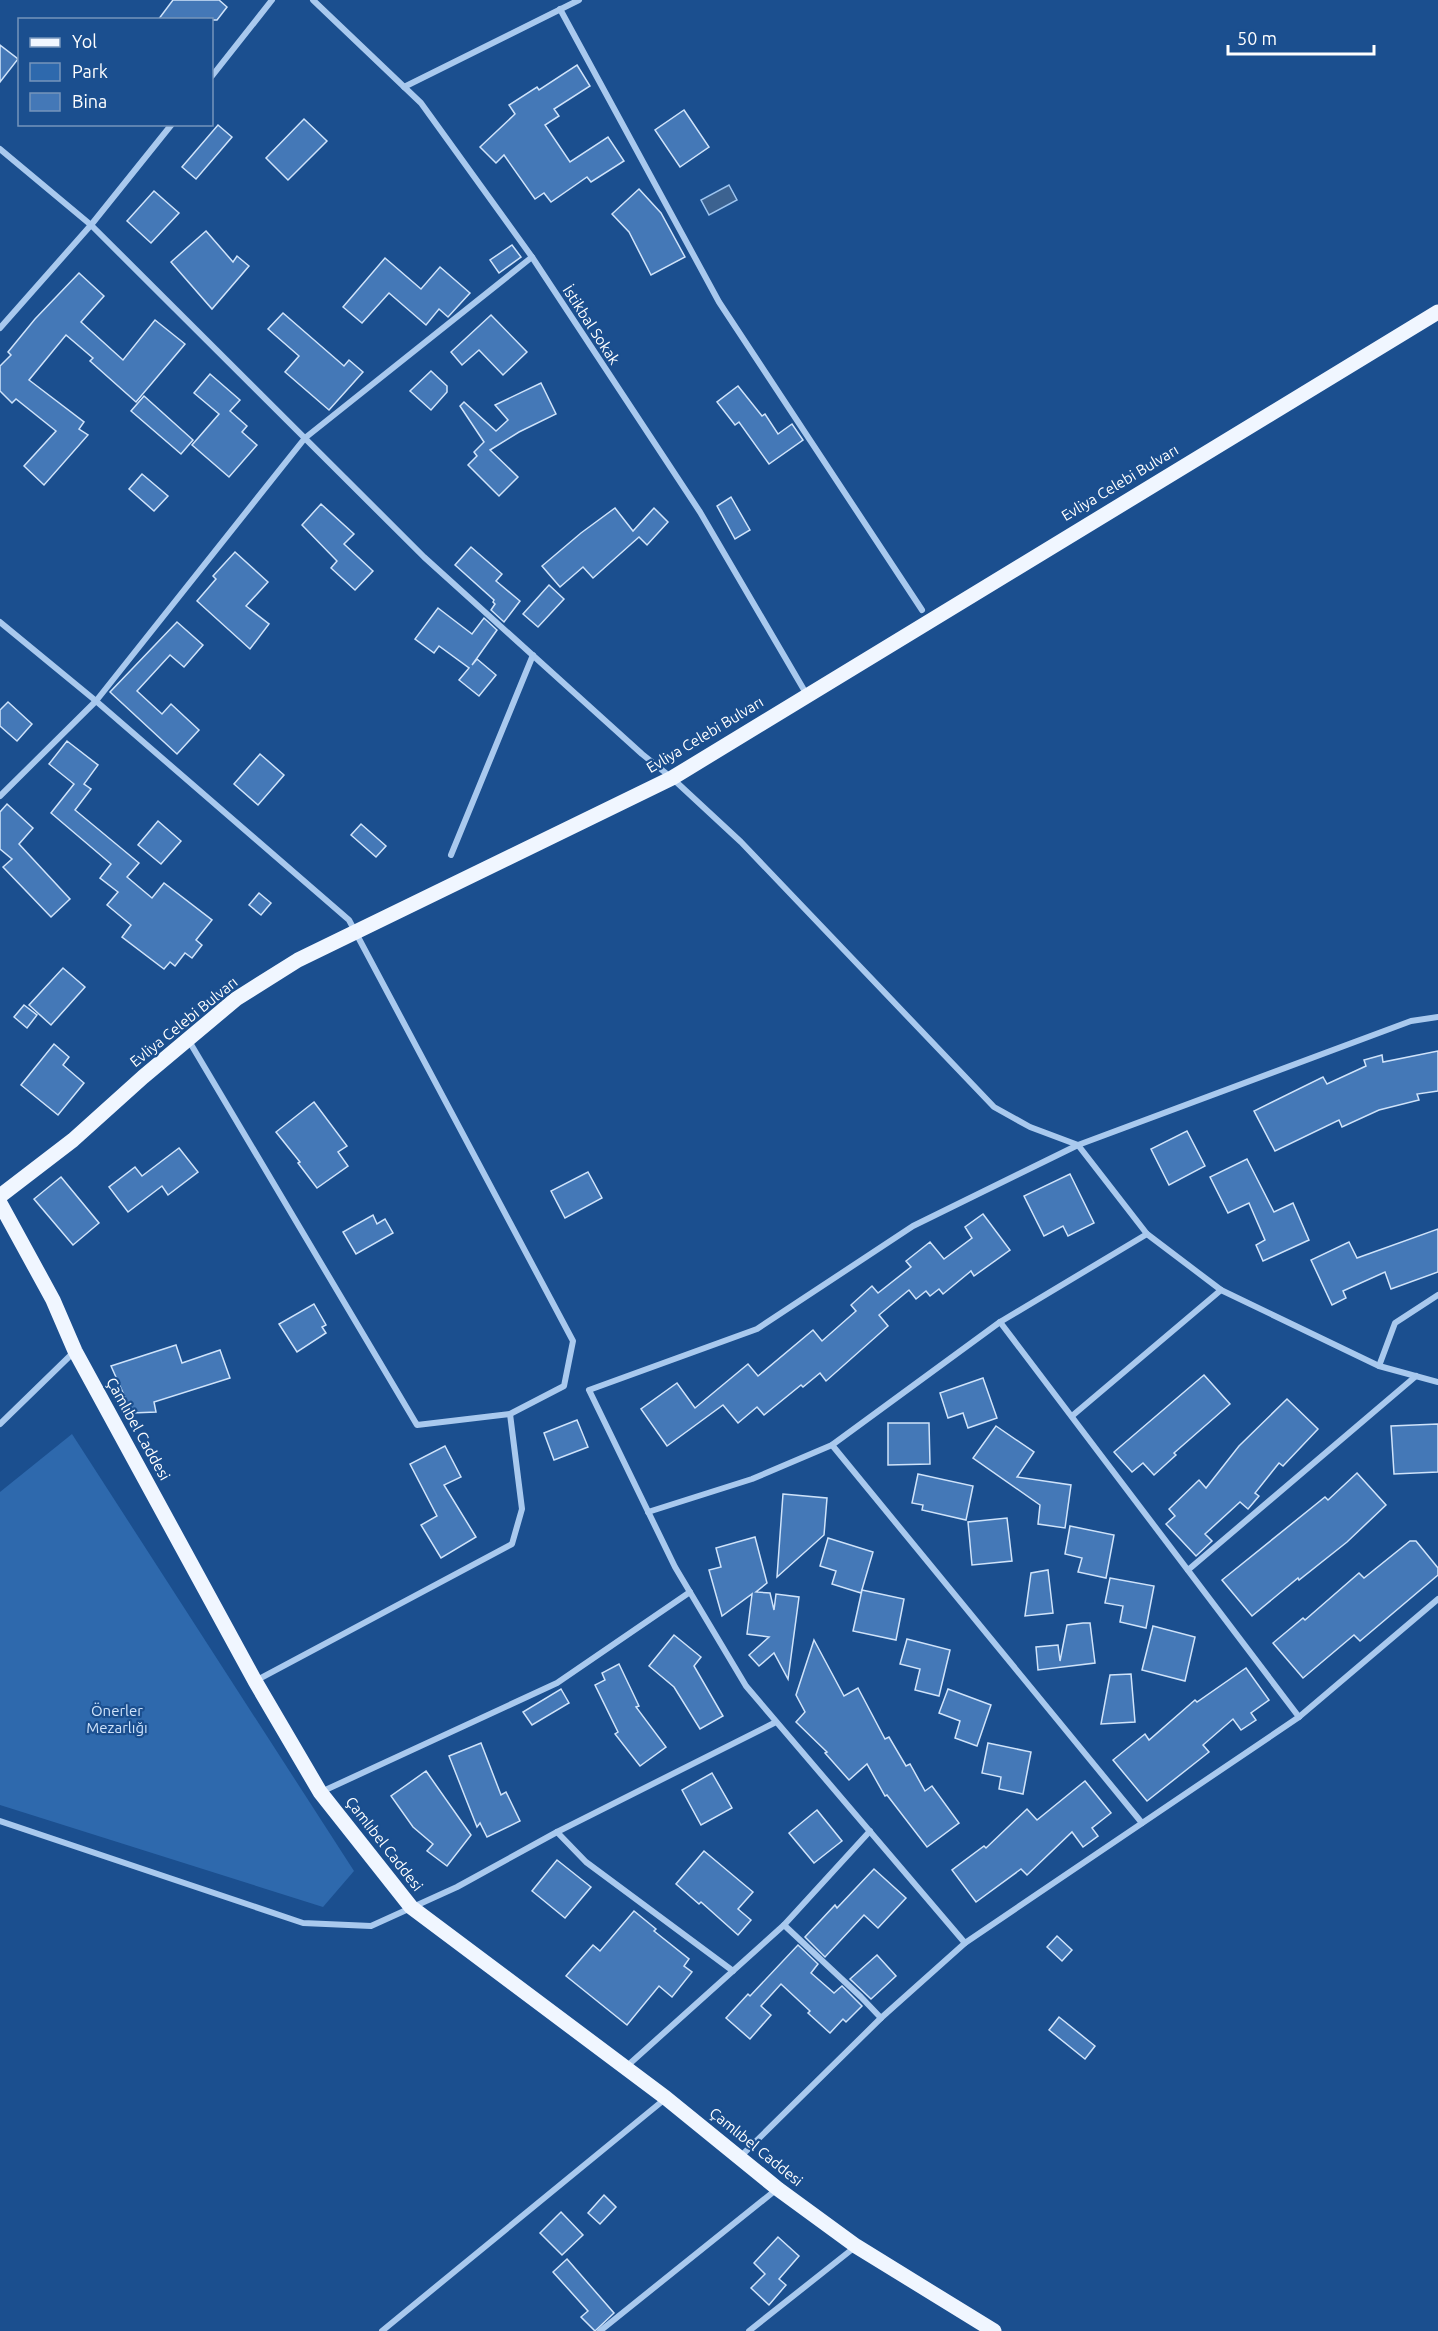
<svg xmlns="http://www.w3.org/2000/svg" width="1438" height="2331" font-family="Ubuntu,sans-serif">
<rect width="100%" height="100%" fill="#1b4f8f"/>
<path fill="#2e69ad" d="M72 1434 354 1871 323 1907 0 1805V1492Z"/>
<path fill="#3c6290" stroke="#9cc4f0" stroke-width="1.5" d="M729 185 737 200 709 215 701 200Z"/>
<g fill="#4478b7" stroke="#cfe3fa" stroke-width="1.5">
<path d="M173 0H219L227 7 217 20H158Z"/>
<path d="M0 45 18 59 0 82Z"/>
<path d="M577 65 590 86 554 109 559 116 545 125 570 162 608 137 624 161 591 182 587 177 551 202 544 193 535 199 504 155 496 163 480 147 515 114 509 105 537 87 539 90Z"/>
<path d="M684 110 709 147 680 167 655 130Z"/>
<path d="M304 119 327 141 288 180 266 158Z"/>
<path d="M218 125 232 137 196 179 182 167Z"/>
<path d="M639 189 661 213 685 257 651 275 629 232 612 214Z"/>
<path d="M154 191 179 213 151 243 127 221Z"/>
<path d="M206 231 233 262 237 256 249 266 212 309 171 262Z"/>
<path d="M512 245 521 257 499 273 490 260Z"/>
<path d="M385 258 421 289 440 267 470 293 448 317 439 309 426 325 389 293 362 323 343 307Z"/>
<path d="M79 273 104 296 81 322 123 360 155 320 185 344 136 402 90 361 93 358 66 335 29 380 84 422 79 429 88 435 44 485 24 466 56 431 16 399 12 403 0 391V366L11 355 8 352 35 319Z"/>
<path d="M283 313 344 366 349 360 363 372 329 410 285 372 299 356 268 329Z"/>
<path d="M491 315 527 352 503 375 479 350 462 365 451 352Z"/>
<path d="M431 371 447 386V392L431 410 410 391Z"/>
<path d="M210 374 240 400 230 411 247 426 242 432 257 445 229 477 192 445 219 414 194 393Z"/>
<path d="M541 383 556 414 519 432 490 450 518 477 499 496 468 465 477 456 474 452 484 442 460 406 464 402 496 431 508 420 495 405Z"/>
<path d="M738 386 762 416 765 414 778 434 792 424 803 440 769 464 739 422 735 425 717 402Z"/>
<path d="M144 396 193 440 181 454 131 411Z"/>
<path d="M142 474 168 496 154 511 129 489Z"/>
<path d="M731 497 750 530 735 539 717 506Z"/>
<path d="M321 504 354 534 344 544 373 571 355 590 331 568 337 561 302 525Z"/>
<path d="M615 508 633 531 654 508 668 522 647 545 639 537 593 578 583 567 560 587 542 566 581 533Z"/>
<path d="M471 547 502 574 496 581 520 601 504 622 491 610 495 604 493 602 494 600 455 565Z"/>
<path d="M235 552 268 582 246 606 269 624 250 649 197 601 216 579 213 576Z"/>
<path d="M549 585 564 599 538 627 523 614Z"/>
<path d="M438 608 472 634 484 618 497 630 472 665 477 659 496 675 479 696 459 680 469 668 439 646 434 653 415 639Z"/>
<path d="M177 622 203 645 184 667 170 655 137 691 162 714 171 704 199 730 177 754 110 692Z"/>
<path d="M8 702 32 724 17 741 0 726V710Z"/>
<path d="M67 741 98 765 84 784 91 789 75 810 139 863 127 877 152 898 164 883 212 920 196 940 202 945 192 958 185 953 175 966 170 962 164 969 122 937 131 925 107 905 118 892 100 878 111 864 51 813 74 784 49 764Z"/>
<path d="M260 754 284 775 258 805 234 784Z"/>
<path d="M7 804 33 828 19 844 70 899 51 917 3 867 12 859 0 849V812Z"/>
<path d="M158 821 181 841 161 864 138 845Z"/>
<path d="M361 824 386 846 376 857 351 835Z"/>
<path d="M259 893 271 903 261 915 249 905Z"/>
<path d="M63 968 85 987 51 1025 29 1005Z"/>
<path d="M24 1005 37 1015 27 1028 14 1017Z"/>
<path d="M54 1044 69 1057 63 1065 84 1083 58 1115 21 1085Z"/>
<path d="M1438 1051V1091L1417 1094 1419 1100 1379 1110 1342 1127 1339 1120 1275 1151 1254 1111 1323 1077 1327 1084 1366 1066 1364 1060 1382 1055 1383 1062Z"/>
<path d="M314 1102 347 1146 338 1152 348 1166 317 1188 298 1163 300 1162 276 1132Z"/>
<path d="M1187 1131 1205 1166 1169 1185 1151 1149Z"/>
<path d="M179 1148 198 1172 168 1195 162 1186 128 1212 109 1187 135 1167 142 1176Z"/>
<path d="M1247 1159 1274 1212 1293 1203 1309 1240 1263 1261 1256 1245 1265 1240 1249 1203 1228 1213 1210 1177Z"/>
<path d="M588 1172 602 1198 565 1218 551 1191Z"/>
<path d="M1070 1174 1094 1223 1068 1236 1063 1226 1044 1236 1024 1196Z"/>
<path d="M61 1177 99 1223 73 1245 34 1199Z"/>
<path d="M983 1214 1010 1250 974 1276 971 1271 943 1294 939 1289 930 1296 926 1291 916 1299 909 1290 879 1315 888 1326 826 1381 820 1373 803 1387 801 1385 764 1415 757 1407 738 1423 723 1405 667 1446 641 1409 677 1383 695 1408 748 1364 758 1376 813 1330 822 1341 856 1311 851 1305 872 1286 878 1293 911 1267 906 1261 930 1242 944 1259 972 1238 965 1227Z"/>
<path d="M373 1215 377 1224 385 1219 393 1233 356 1254 343 1232Z"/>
<path d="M1438 1229V1272L1391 1289 1385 1272 1343 1291 1346 1298 1332 1305 1311 1260 1349 1242 1357 1258Z"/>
<path d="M314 1304 326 1325 322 1327 326 1333 297 1352 279 1324Z"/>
<path d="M176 1345 182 1363 220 1350 230 1378 154 1402 156 1412 132 1413 111 1366Z"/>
<path d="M1204 1375 1230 1404 1174 1453 1176 1455 1154 1475 1143 1463 1132 1472 1114 1452Z"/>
<path d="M983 1378 997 1418 968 1428 963 1413 948 1418 940 1393Z"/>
<path d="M1287 1399 1318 1429 1283 1466 1279 1463 1255 1493 1259 1496 1248 1509 1240 1502 1205 1534 1212 1541 1196 1556 1166 1524 1175 1516 1169 1509 1199 1480 1206 1488 1239 1446Z"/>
<path d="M577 1420 588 1447 554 1460 544 1433Z"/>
<path d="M888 1423H929L930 1464 888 1465Z"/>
<path d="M1438 1424V1472L1394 1474 1391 1426Z"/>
<path d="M996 1426 1034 1452 1017 1477 1071 1485 1065 1528 1038 1524 1040 1505 973 1458Z"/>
<path d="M445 1446 461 1477 444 1485 476 1537 441 1558 421 1525 437 1516 410 1464Z"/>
<path d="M1357 1473 1386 1505 1347 1542 1299 1580 1298 1578 1252 1616 1222 1580 1325 1497 1328 1500Z"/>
<path d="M918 1474 973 1486 966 1520 922 1510 923 1505 912 1503Z"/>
<path d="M783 1494 827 1498 824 1535 777 1577Z"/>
<path d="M1007 1518 1012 1561 972 1565 968 1522Z"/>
<path d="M1070 1526 1114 1535 1106 1578 1078 1572 1082 1558 1065 1554Z"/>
<path d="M755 1537 767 1583 756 1592 770 1593 774 1610 776 1594 799 1597 788 1679 774 1653 759 1666 749 1655 769 1637 747 1634 752 1594 722 1616 709 1570 721 1567 716 1548Z"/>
<path d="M828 1538 873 1552 861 1593 832 1584 836 1571 820 1566Z"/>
<path d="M1410 1541H1416L1438 1568V1575L1360 1641 1354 1635 1303 1678 1273 1643 1303 1618 1305 1620 1359 1573 1364 1578Z"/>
<path d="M1048 1570 1053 1613 1025 1616 1031 1573Z"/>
<path d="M1110 1578 1154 1586 1146 1628 1120 1622 1123 1606 1105 1603Z"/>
<path d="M862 1590 904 1599 896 1640 853 1631Z"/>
<path d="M1083 1623H1090L1095 1663 1038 1670 1036 1647 1058 1645 1060 1661 1067 1625Z"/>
<path d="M1153 1626 1195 1637 1185 1681 1142 1670Z"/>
<path d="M674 1635 701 1657 694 1666 723 1716 700 1729 674 1687 649 1666Z"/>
<path d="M907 1639 950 1650 939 1696 915 1690 920 1669 900 1664Z"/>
<path d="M814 1640 844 1696 858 1688 885 1739 889 1737 906 1766 910 1764 925 1791 932 1786 959 1823 927 1847 887 1795 885 1796 867 1764 849 1780 825 1753 827 1752 796 1722 805 1712 796 1695Z"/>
<path d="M619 1664 639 1706 636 1707 666 1747 640 1766 615 1734 618 1732 595 1685 605 1680 602 1673Z"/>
<path d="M1246 1668 1269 1700 1251 1713 1256 1720 1241 1730 1233 1719 1203 1745 1209 1752 1147 1801 1113 1760 1145 1734 1149 1740 1195 1700 1197 1702Z"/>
<path d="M1131 1674 1135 1722 1101 1724 1110 1675Z"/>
<path d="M561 1689 569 1703 532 1725 523 1712Z"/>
<path d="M948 1689 991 1705 977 1746 955 1738 960 1721 939 1713Z"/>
<path d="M481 1743 501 1795 506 1792 520 1821 487 1837 480 1823 477 1827 449 1756Z"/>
<path d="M988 1743 1031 1752 1023 1794 999 1789 1001 1777 982 1773Z"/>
<path d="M426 1771 471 1835 447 1866 427 1851 433 1844 413 1827 391 1796Z"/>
<path d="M712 1773 732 1808 701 1825 682 1790Z"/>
<path d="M1085 1781 1111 1813 1092 1828 1098 1836 1083 1847 1072 1832 1027 1875 1021 1869 976 1902 952 1870 984 1846 986 1848 1027 1809 1037 1820Z"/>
<path d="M817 1810 842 1841 814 1863 789 1833Z"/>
<path d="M704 1851 753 1892 738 1909 751 1920 738 1935 701 1902 699 1904 676 1884Z"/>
<path d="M557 1860 591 1887 565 1918 532 1891Z"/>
<path d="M874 1869 906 1898 878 1928 864 1915 825 1957 805 1937 835 1905 837 1908Z"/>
<path d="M634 1911 656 1929 654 1931 689 1959 684 1966 692 1972 672 1997 659 1986 627 2025 566 1976 593 1945 600 1951Z"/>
<path d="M1057 1936 1072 1950 1062 1961 1047 1947Z"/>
<path d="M798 1945 818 1964 811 1973 834 1993 842 1986 862 2006 846 2022 843 2019 830 2033 808 2013 810 2011 781 1984 761 2006 771 2015 750 2039 726 2018 748 1994 750 1996Z"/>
<path d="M877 1955 896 1976 871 1999 850 1979Z"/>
<path d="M1059 2017 1095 2046 1085 2059 1049 2030Z"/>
<path d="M604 2195 616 2207 600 2224 588 2213Z"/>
<path d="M561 2212 583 2235 562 2255 540 2233Z"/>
<path d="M778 2237 799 2256 779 2279 786 2285 769 2305 751 2288 765 2274 754 2263Z"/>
<path d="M567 2259 614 2313 595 2331 581 2317 588 2311 553 2272Z"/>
</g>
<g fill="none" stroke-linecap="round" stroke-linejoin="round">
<g stroke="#a9c9ee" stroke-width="6">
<path d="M313 0 421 103 532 257 700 512 807 695"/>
<path d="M560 9 719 302 922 610"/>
<path d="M212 76 272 0"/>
<path d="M404 87 579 0"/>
<path d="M0 149 91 225 424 557 642 754 672 778 741 842 994 1107 1030 1127 1078 1145 1147 1234 1221 1290 1379 1366 1438 1382"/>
<path d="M0 328 91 225 172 124"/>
<path d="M0 622 96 701 349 920 573 1341 564 1386 510 1414 417 1425 189 1041"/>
<path d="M0 796 96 701 305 438 532 257"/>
<path d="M451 855 533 655"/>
<path d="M1000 1322 1299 1717"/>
<path d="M1379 1366 1395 1323 1438 1295"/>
<path d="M1072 1416 1221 1290"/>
<path d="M0 1424 75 1351"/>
<path d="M832 1445 1142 1823"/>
<path d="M648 1512 752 1479 832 1445 1000 1322 1147 1234"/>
<path d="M1188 1570 1416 1376"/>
<path d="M255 1681 512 1544 522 1509 510 1414"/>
<path d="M321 1792 557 1683 690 1592"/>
<path d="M0 1821 303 1923 371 1926 457 1887 557 1832 776 1722"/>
<path d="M557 1832 586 1862 733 1971"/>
<path d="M784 1925 870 1831"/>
<path d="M965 1943 746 1686 675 1567 589 1390 757 1329 913 1226 1078 1145 1411 1021 1438 1017"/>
<path d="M626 2067 784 1925 861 1997 881 2018"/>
<path d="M740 2157 881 2018 965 1943 1299 1717 1438 1599"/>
<path d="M382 2331 665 2099"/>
<path d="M600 2331 777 2189"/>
<path d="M749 2331 855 2247"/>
</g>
<g stroke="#f0f6ff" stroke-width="15">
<path d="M0 1196 73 1140 143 1077 236 999 298 960 672 778 1438 312"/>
<path d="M0 1203 53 1300 75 1351 255 1681 320 1792 411 1907 666 2098 778 2189 856 2246 994 2331"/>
</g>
</g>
<g text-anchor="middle" stroke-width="4.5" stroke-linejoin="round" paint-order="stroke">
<g font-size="15" fill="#fff" stroke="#1b4f8f">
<text transform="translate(591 325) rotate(57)" y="5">İstikbal Sokak</text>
<text transform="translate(1120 483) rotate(-31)" y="5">Evliya Celebi Bulvarı</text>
<text transform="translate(705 735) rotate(-31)" y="5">Evliya Celebi Bulvarı</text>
<text transform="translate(184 1022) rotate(-39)" y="5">Evliya Celebi Bulvarı</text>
<text transform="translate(138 1429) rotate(61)" y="5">Çamlıbel Caddesi</text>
<text transform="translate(384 1844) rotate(52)" y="5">Çamlıbel Caddesi</text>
<text transform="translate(756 2147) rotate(39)" y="5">Çamlıbel Caddesi</text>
</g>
<g font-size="15" fill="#cfe3fa" stroke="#1b4f8f">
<text x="117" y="1716">Önerler<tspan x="117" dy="17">Mezarlığı</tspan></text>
</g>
</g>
<rect x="18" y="18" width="195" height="108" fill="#1b4f8f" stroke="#7695bc" stroke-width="1.5"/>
<rect x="30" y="38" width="30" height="9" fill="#f0f6ff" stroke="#7695bc" stroke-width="1.5"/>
<text x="72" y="48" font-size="18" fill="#ffffff">Yol</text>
<rect x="30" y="63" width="30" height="18" fill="#2e69ad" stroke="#7695bc" stroke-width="1.5"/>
<text x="72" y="78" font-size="18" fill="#ffffff">Park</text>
<rect x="30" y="93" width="30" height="18" fill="#4478b7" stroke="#7695bc" stroke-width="1.5"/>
<text x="72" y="108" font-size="18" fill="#ffffff">Bina</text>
<path d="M1228 45v9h146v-9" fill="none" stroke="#ffffff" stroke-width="3"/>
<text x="1237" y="45" font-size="18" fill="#ffffff" stroke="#1b4f8f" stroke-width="4.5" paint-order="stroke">50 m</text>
</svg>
